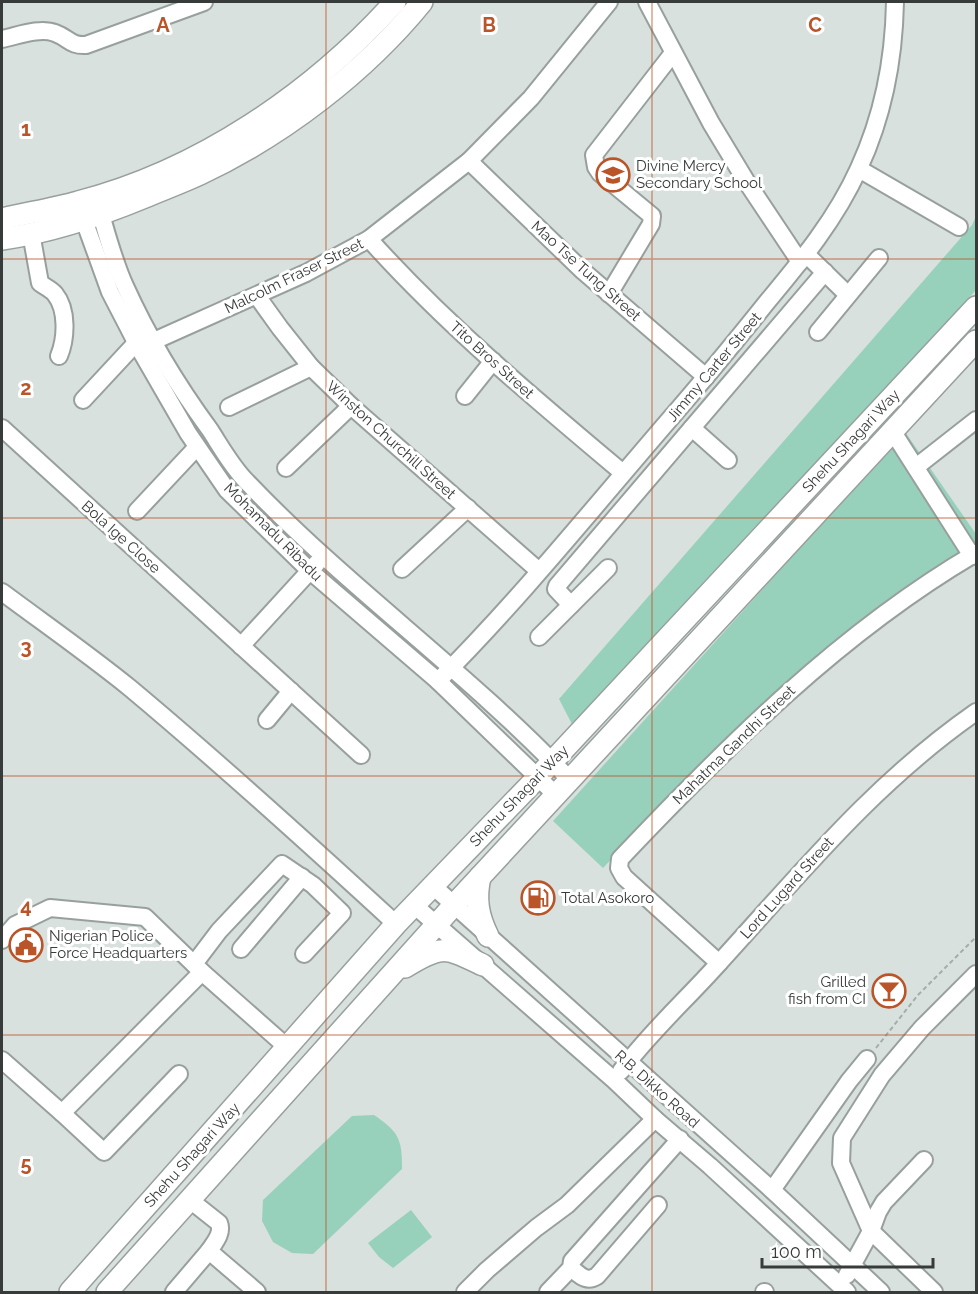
<svg xmlns="http://www.w3.org/2000/svg" width="978" height="1294" font-family="Raleway,sans-serif">
<rect width="100%" height="100%" fill="#d8e1dd"/>
<g fill="#97d1bc">
<path d="M976 216V290L574 728 559 699 972 225Z"/>
<path d="M905 432 976 534V543L859 621 745 720 603 868 553 821Z"/>
<path d="M374 1115C399 1132 402 1139 402 1169L313 1254 292 1253 273 1242 262 1221 263 1200 352 1116Z"/>
<path d="M411 1210 432 1237 393 1268 379 1257 368 1243Z"/>
</g>
<g fill="none" stroke-linecap="round" stroke-linejoin="round">
<g stroke="#98a09d" stroke-width="20">
<g id="minor">
<path d="M647 2 711 123 746 181 800 262"/>
<path d="M2 39C17 36 40 27 55 33 69 38 70 46 86 45L204 2"/>
<path d="M469 161 583 271 706 377"/>
<path d="M859 169 959 227"/>
<path d="M98 204C106 231 113 260 125 286 148 337 177 385 210 430 221 447 232 467 247 482 348 588 469 673 570 780"/>
<path d="M80 209 110 292 139 348 188 433 227 490 310 571 438 681 556 795"/>
<path d="M31 233 40 283C45 287 51 289 55 294 68 310 66 339 59 356"/>
<path d="M369 239C446 325 535 399 623 473"/>
<path d="M807 255 848 295"/>
<path d="M609 294 651 224 652 216 600 173 596 167 594 155 673 53"/>
<path d="M257 296 280 328 311 367 351 406 539 571"/>
<path d="M818 332 879 258"/>
<path d="M145 345 306 273 369 239 469 161 531 98 609 2"/>
<path d="M465 396 493 361"/>
<path d="M83 400 136 343"/>
<path d="M229 407 311 367"/>
<path d="M2 428 361 755"/>
<path d="M692 428 728 460"/>
<path d="M893 432 972 556"/>
<path d="M916 467 976 420"/>
<path d="M286 468 351 406"/>
<path d="M137 511 197 447"/>
<path d="M402 569 468 508"/>
<path d="M2 592C45 624 88 654 130 688 221 764 309 844 396 924"/>
<path d="M571 605 556 589 557 586 825 272"/>
<path d="M539 637 608 568"/>
<path d="M241 646 317 563"/>
<path d="M438 681C520 599 593 508 669 420 702 382 735 342 767 302 802 260 836 219 859 168 883 116 894 58 895 2"/>
<path d="M267 720 291 691"/>
<path d="M433 886 772 1190 881 1292"/>
<path d="M414 905 614 1080 655 1119 710 1166 847 1292"/>
<path d="M2 940 15 925 50 908 145 917 201 971"/>
<path d="M241 949 302 877"/>
<path d="M719 963 624 877 619 868 620 859C727 746 841 632 976 553"/>
<path d="M194 964 219 931 282 864 313 885 342 913 304 954"/>
<path d="M2 1060 62 1113"/>
<path d="M621 1071C650 1032 687 999 719 963 802 872 874 783 976 712"/>
<path d="M179 1074 104 1152 62 1113 202 972 288 1048"/>
<path d="M772 1190 849 1081 867 1059"/>
<path d="M190 1200 219 1223C223 1233 215 1242 209 1251L257 1292"/>
<path d="M571 1268C580 1275 586 1283 597 1276L658 1205"/>
<path d="M847 1275 871 1231 878 1212 884 1202 924 1160"/>
<path d="M174 1292 209 1251"/>
<path d="M465 1292 487 1270 536 1228 567 1205 655 1119"/>
<path d="M548 1292 571 1268 572 1261 680 1139"/>
<path d="M764 1292H765"/>
<path d="M934 1292 871 1231 841 1163 842 1138 882 1075 922 1028 976 974"/>
</g>
</g>
<g stroke="#98a09d" stroke-width="24">
<g id="major">
<path d="M2 219C27 213 53 209 78 202 199 171 312 94 395 2"/>
<path d="M2 239C52 232 99 216 145 197 164 189 183 182 200 174 283 135 365 72 422 2"/>
<path d="M480 877C475 899 478 916 488 936"/>
<path d="M405 967C442 944 445 947 483 965"/>
<path d="M70 1292 396 924 538 777 976 307"/>
<path d="M107 1292 454 905 976 341"/>
</g>
</g>
<path stroke="#a5adaa" stroke-width="2" stroke-dasharray="4.5 3" stroke-linecap="butt" d="M876 1048 918 995 976 937"/>
<use href="#minor" stroke="#fff" stroke-width="16"/>
<use href="#major" stroke="#fff" stroke-width="21"/>
</g>
<path fill="none" stroke="#ba5429" stroke-width="1.5" stroke-opacity="0.55" d="M326 2V1292M652 2V1292M2 259H976M2 518H976M2 776H976M2 1035H976"/>
<defs>
<g id="school-ring" transform="scale(1.725)"><circle r="9.5" fill="#fff" stroke="#ba5429" stroke-width="1.5"/><path d="M0-5L7-2L0 1L-7-2ZM-4 1L0 2.5L4 1V4Q0 6-4 4Z" fill="#ba5429"/></g>
<g id="fuel-ring" transform="scale(1.725)"><circle r="9.5" fill="#fff" stroke="#ba5429" stroke-width="1.5"/><path d="M-5.5-6h7V0h2V4h1.3V-2.5L3-4.5l.8-.8L6-3V5H2.5V1h-1V6h-7ZM-4.2-4.7v3.2H.2V-4.7Z" fill="#ba5429"/></g>
<g id="civic-ring" transform="scale(1.725)"><circle r="9.5" fill="#fff" stroke="#ba5429" stroke-width="1.5"/><path d="M-.6-6.5H3V-4.5H.6V-3L4-1V1h2V6H-6V1h2V-1L-.6-3ZM-1.2 2.5V6h2.4V2.5Z" fill="#ba5429"/></g>
<g id="bar-ring" transform="scale(1.725)"><circle r="9.5" fill="#fff" stroke="#ba5429" stroke-width="1.5"/><path d="M-6-5H6L.8 .8V4.5H3.5V6h-7V4.5H-.8V.8Z" fill="#ba5429"/></g>
</defs>
<g fill-rule="evenodd">
<use href="#school-ring" x="613" y="175"/>
<use href="#fuel-ring" x="538" y="898"/>
<use href="#civic-ring" x="26" y="945"/>
<use href="#bar-ring" x="889" y="991"/>
</g>
<g text-anchor="middle" stroke-width="6" stroke-linejoin="round" paint-order="stroke">
<g font-size="15" fill="#373b39" stroke="#fff" text-anchor="start">
<text x="636" y="171">Divine Mercy<tspan x="636" dy="17">Secondary School</tspan></text>
<text x="561" y="903">Total Asokoro</text>
<text x="49" y="941">Nigerian Police<tspan x="49" dy="17">Force Headquarters</tspan></text>
<text x="866" y="987" text-anchor="end">Grilled<tspan x="866" dy="17">fish from CI</tspan></text>
</g>
<g font-size="15" fill="#373b39" stroke="#fff">
<text transform="translate(586 271) rotate(42)" y="5">Mao Tse Tung Street</text>
<text transform="translate(294 276) rotate(-26)" y="5">Malcolm Fraser Street</text>
<text transform="translate(492 360) rotate(42)" y="5">Tito Bros Street</text>
<text transform="translate(714 367) rotate(-50)" y="5">Jimmy Carter Street</text>
<text transform="translate(391 440) rotate(42)" y="5">Winston Churchill Street</text>
<text transform="translate(851 441) rotate(-47)" y="5">Shehu Shagari Way</text>
<text transform="translate(273 532) rotate(45)" y="5">Mohamadu Ribadu</text>
<text transform="translate(121 537) rotate(42)" y="5">Bola Ige Close</text>
<text transform="translate(734 745) rotate(-44)" y="5">Mahatma Gandhi Street</text>
<text transform="translate(519 796) rotate(-46)" y="5">Shehu Shagari Way</text>
<text transform="translate(787 888) rotate(-48)" y="5">Lord Lugard Street</text>
<text transform="translate(657 1089) rotate(42)" y="5">R.B. Dikko Road</text>
<text transform="translate(192 1155) rotate(-48)" y="5">Shehu Shagari Way</text>
</g>
</g>
<g font-size="20" text-anchor="middle" font-weight="bold" fill="#ba5429" stroke="#fff" stroke-width="6" stroke-linejoin="round" paint-order="stroke">
<text x="163" y="32">A</text>
<text x="489" y="32">B</text>
<text x="815" y="32">C</text>
<text x="26" y="136">1</text>
<text x="26" y="395">2</text>
<text x="26" y="654">3</text>
<text x="26" y="913">4</text>
<text x="26" y="1171">5</text>
</g>
<rect width="978" height="1294" fill="none" stroke="#373b39" stroke-width="6"/>
<path d="M762 1258v9h171v-9" fill="none" stroke="#373b39" stroke-width="3"/>
<text x="771" y="1258" font-size="18" fill="#373b39" stroke="#ffffff" stroke-width="4.5" paint-order="stroke">100 m</text>
</svg>
